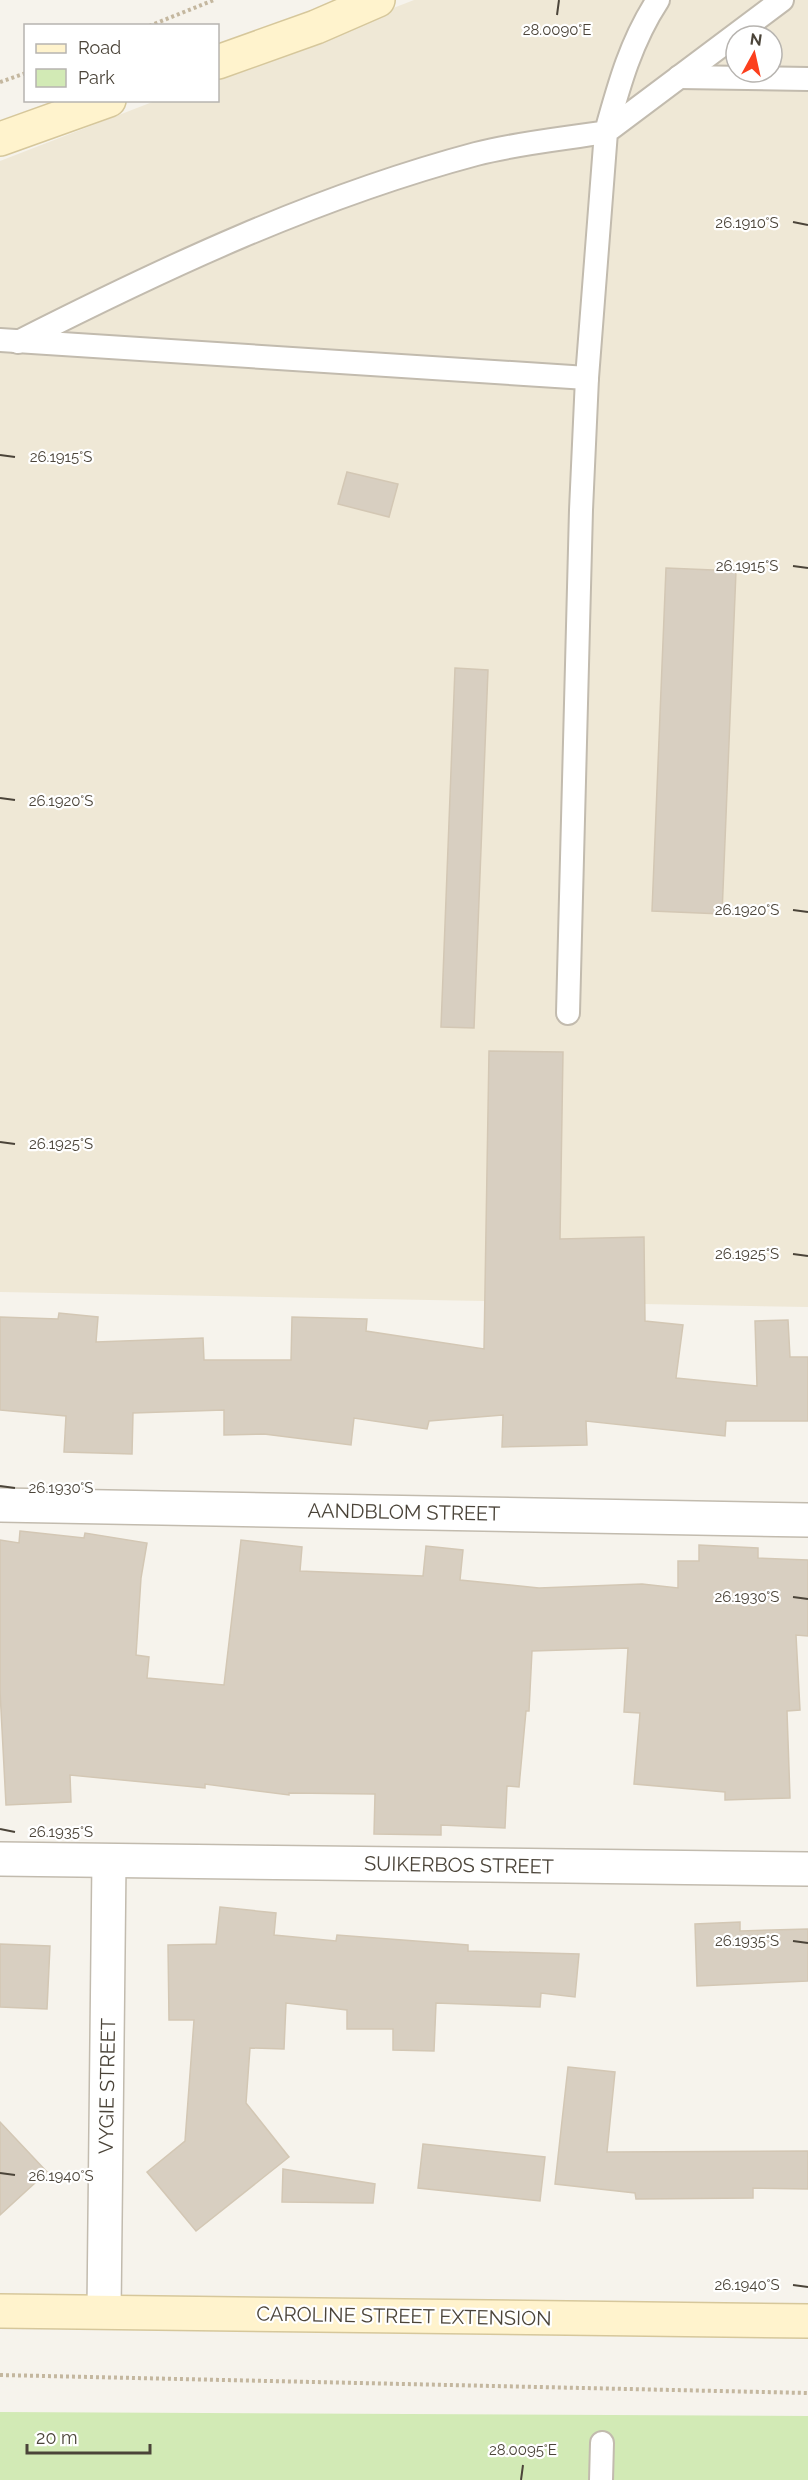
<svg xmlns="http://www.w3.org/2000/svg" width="808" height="2480" font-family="Raleway,sans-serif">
<rect width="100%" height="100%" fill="#f6f3ec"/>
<path fill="#efe8d6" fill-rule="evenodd" d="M414 0H808V1307L0 1292V161L155 101 218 100V76ZM736 36H772V72H736Z"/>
<path fill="#d2eab5" d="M0 2412 808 2416V2480H0Z"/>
<g fill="#d8cfc1" stroke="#d3c7b4" stroke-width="1.5">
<path d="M347 472 398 484 389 517 338 504Z"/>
<path d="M666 568 736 571 722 914 652 911Z"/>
<path d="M455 668 488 670 474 1028 441 1027Z"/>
<path d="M489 1051 563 1052 560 1239 644 1237 645 1321 683 1325 676 1378 757 1386 755 1321 788 1320 790 1357H808V1421H726L725 1436 586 1421 587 1445 502 1447 503 1415 429 1421 427 1429 354 1418 351 1445 264 1434 224 1435V1410L133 1413 132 1454 64 1452 66 1416 0 1410V1317L58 1319 59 1313 98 1317 96 1342 203 1338 204 1360H291L292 1317 367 1319 366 1331 484 1349Z"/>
<path d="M20 1531 84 1538 85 1533 147 1543 141 1578 136 1655 149 1657 147 1678 224 1685 241 1540 302 1547 300 1571 423 1576 426 1546 463 1550 460 1580 539 1588 642 1584 678 1588V1561H699V1545L758 1548V1558L808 1560V1636L796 1635 800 1710 787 1711 790 1798 725 1800V1792L634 1784 640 1713 624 1712 628 1648 532 1651 529 1711H526L519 1787 507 1786 505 1828 441 1825V1835L374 1834 375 1794 289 1793V1795L205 1784V1788L70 1775 71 1802 6 1805 0 1691V1540L19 1543Z"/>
<path d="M220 1907 276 1913 274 1935 336 1941 337 1935 468 1945V1951L579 1954 575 1997 541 1993 540 2007 436 2003 434 2051 393 2050V2029H347V2010L286 2003 284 2049 250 2048 246 2103 289 2157 196 2231 147 2172 185 2141 194 2020H169L168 1945 216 1944Z"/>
<path d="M740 1922V1931L808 1929V1981L697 1986 695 1924Z"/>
<path d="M0 1944 50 1946 47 2009 0 2007Z"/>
<path d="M568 2067 615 2072 607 2152 808 2151V2189L753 2188V2198L636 2199 635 2193 555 2184Z"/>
<path d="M0 2122 47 2172 0 2215Z"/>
<path d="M423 2144 545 2157 540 2201 418 2188Z"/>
<path d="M283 2169 375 2184 373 2203 282 2202Z"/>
</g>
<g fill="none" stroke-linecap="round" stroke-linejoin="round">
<g stroke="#c2bbae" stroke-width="26">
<g id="lane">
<path d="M679 77 808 79"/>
<path d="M0 340 587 378"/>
<path d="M18 342C166 267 315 197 476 154 518 143 563 139 606 132 619 85 631 41 658 0"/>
<path d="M568 1013 581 510 587 378 606 132 782 0"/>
<path d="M601 2480 602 2443"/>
</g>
</g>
<g stroke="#c2bbae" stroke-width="36">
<g id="street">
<path d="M0 1505 808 1520"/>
<path d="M0 1859 808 1869"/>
<path d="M104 2311 109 1861"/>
</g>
</g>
<g stroke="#d6c79b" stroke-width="36">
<g id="secondary">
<path d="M218 62 316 27 378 0"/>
<path d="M0 139 109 100"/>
<path d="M0 2311 808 2321"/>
</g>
</g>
<g stroke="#c4b79f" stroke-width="4" stroke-dasharray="3 3" stroke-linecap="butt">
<path d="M149 26 214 0"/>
<path d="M0 82 26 73"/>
<path d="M0 2375 808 2393"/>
</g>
<use href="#lane" stroke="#fff" stroke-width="22"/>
<use href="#street" stroke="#fff" stroke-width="33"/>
<use href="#secondary" stroke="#fff3cd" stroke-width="33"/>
</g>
<path fill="none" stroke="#4b4439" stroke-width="2" d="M557 15 559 0M793 222 808 225M0 455 15 457M793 566 808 568M0 798 15 800M793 910 808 912M0 1142 15 1144M793 1254 808 1256M0 1486 15 1488M793 1597 808 1599M0 1829 15 1832M793 1941 808 1943M0 2173 15 2175M793 2285 808 2287M521 2480 523 2465"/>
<g text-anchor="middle" stroke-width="4.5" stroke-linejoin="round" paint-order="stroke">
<g font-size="20" fill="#4b4439" stroke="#fff">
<text transform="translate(404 1512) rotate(1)" y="7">AANDBLOM STREET</text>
<text transform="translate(459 1865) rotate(1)" y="7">SUIKERBOS STREET</text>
<text transform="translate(107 2086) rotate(-89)" y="7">VYGIE STREET</text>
<text transform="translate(404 2316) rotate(1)" y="7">CAROLINE STREET EXTENSION</text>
</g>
</g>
<g font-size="15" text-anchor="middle" fill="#4b4439" stroke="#fff" stroke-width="4.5" stroke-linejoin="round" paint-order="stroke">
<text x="557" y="35">28.0090°E</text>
<text x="747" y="228">26.1910°S</text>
<text x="61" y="462">26.1915°S</text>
<text x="747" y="571">26.1915°S</text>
<text x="61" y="806">26.1920°S</text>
<text x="747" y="915">26.1920°S</text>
<text x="61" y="1149">26.1925°S</text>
<text x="747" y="1259">26.1925°S</text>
<text x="61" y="1493">26.1930°S</text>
<text x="747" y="1602">26.1930°S</text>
<text x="61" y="1837">26.1935°S</text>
<text x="747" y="1946">26.1935°S</text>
<text x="61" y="2181">26.1940°S</text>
<text x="747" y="2290">26.1940°S</text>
<text x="523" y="2455">28.0095°E</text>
</g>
<rect x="24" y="24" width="195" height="78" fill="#ffffff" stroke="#b7b4b0" stroke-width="1.5"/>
<rect x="36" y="44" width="30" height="9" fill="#fff3cd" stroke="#b7b4b0" stroke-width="1.5"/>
<text x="78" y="54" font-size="18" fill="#4b4439">Road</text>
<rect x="36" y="69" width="30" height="18" fill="#d2eab5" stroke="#b7b4b0" stroke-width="1.5"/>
<text x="78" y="84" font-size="18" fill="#4b4439">Park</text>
<g transform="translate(754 54) rotate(8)"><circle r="28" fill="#ffffff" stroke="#b7b4b0" stroke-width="1.5"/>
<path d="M0-4.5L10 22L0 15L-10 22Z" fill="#fc3f1d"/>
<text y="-9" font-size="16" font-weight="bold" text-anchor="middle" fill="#4b4439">N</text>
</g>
<path d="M27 2444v9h123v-9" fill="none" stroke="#4b4439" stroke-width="3"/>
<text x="36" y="2444" font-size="18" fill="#4b4439" stroke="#ffffff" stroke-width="4.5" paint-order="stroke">20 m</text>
</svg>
